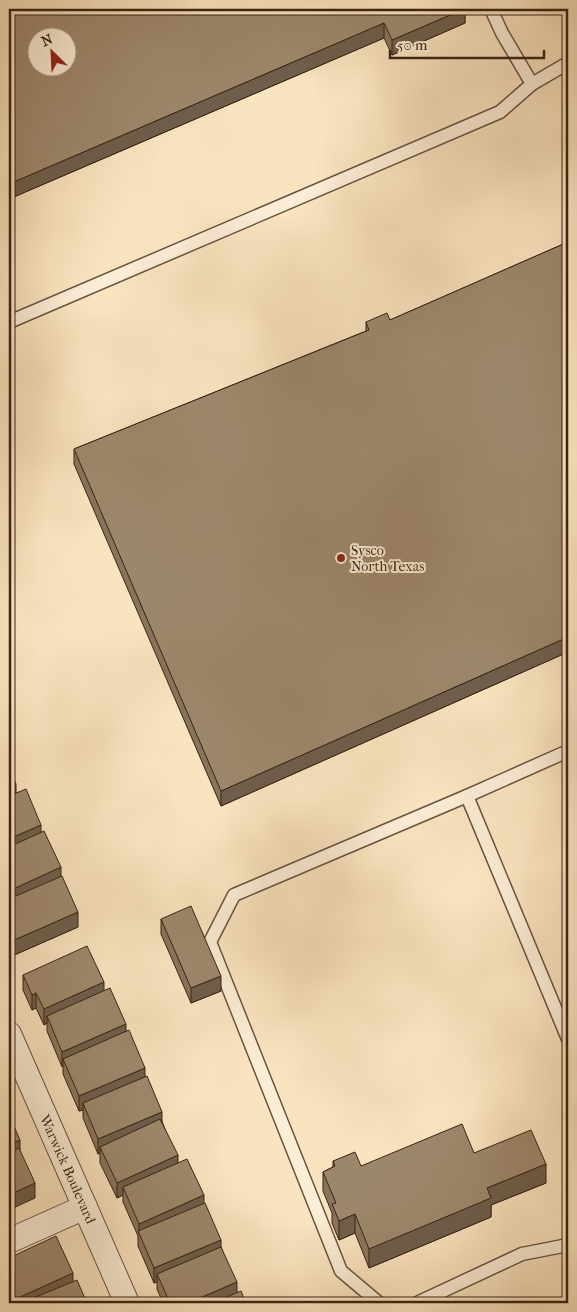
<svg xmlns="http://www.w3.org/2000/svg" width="577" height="1312" font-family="'IM FELL French Canon',serif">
<rect width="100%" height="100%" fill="#fae4c0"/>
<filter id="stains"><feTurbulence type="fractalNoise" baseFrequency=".004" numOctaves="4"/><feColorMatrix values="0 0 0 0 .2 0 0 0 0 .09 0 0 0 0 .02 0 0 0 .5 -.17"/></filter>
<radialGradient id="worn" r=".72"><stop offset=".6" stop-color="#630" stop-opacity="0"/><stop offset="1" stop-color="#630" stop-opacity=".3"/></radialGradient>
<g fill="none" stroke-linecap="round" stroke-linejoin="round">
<g stroke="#69533e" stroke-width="15">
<g id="service">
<path d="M491 9 502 33 532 84"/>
<path d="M9 322 500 112 532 84 568 63"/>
<path d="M467 796 568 1039"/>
<path d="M379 1303 341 1271 210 942 234 895 467 796 568 751"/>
<path d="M417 1303 522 1254 568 1245"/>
</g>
</g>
<g stroke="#69533e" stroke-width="26">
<g id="minor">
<path d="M9 1034 127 1303"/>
<path d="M9 1241 85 1207"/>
</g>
</g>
<use href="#service" stroke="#fcedd6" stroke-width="12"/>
<use href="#minor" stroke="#fcedd6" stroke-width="24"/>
</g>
<g fill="#87745d" stroke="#392312">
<path d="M9 9H465V23L392 55 384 38 9 199Z"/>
<path d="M568 242V652L221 806 74 464V449L366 331V322L390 320Z"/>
<path d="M9 768 16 793 41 832 61 876 78 927 12 956 9 948Z"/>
<path d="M161 919 221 991 191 1003 161 934Z"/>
<path d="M23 975 104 991 126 1032 145 1077 178 1163 204 1204 221 1247 237 1292 246 1303H163L157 1289V1282L154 1283 138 1246V1236L123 1202V1195L117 1198 100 1163V1153L98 1154 83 1118V1110L79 1111 63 1074V1066L62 1067 47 1031V1023L44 1025 36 1008 32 1010 23 990Z"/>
<path d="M474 1153 546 1183 491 1205V1217L369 1268 355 1233 339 1240 332 1223V1213L323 1191V1172L333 1167V1161L361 1166Z"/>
</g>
<g fill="#6e5e4c" stroke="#392312">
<path d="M464 9H465V23L392 55V40Z"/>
<path d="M384 23V38L9 199V184Z"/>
<path d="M568 637V652L221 806V791Z"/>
<path d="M16 784V799L9 803V788Z"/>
<path d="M41 825V840L9 854V839Z"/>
<path d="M61 867V882L9 906V891Z"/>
<path d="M78 912V927L12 956V941Z"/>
<path d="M221 976V991L191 1003V988Z"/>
<path d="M104 982V997L47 1016V1023L44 1025V1009Z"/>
<path d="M36 993V1008L32 1010V995Z"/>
<path d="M126 1024V1039L63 1059V1066L62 1067V1052Z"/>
<path d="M145 1068V1083L83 1103V1110L79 1111V1096Z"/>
<path d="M162 1112V1127L100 1147V1153L98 1154V1139Z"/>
<path d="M20 1140V1155L9 1160V1145Z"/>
<path d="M178 1155V1170L123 1187V1195L117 1198V1183Z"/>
<path d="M546 1164V1183L491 1205V1217L369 1268V1249L487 1188Z"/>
<path d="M35 1183V1198L9 1210V1195Z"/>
<path d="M204 1195V1211L139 1234V1224Z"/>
<path d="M355 1214V1233L339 1240V1221Z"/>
<path d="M221 1240V1255L157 1274V1282L154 1283V1268Z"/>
<path d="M73 1273V1288L39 1303H9V1302Z"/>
<path d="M237 1282V1297L223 1303H188Z"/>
</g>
<g fill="#9d876c" stroke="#392312" fill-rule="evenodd">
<path d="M9 9H464L392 40 384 23 9 184ZM38 38H68V68H38Z"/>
<path d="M568 242V637L221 791 74 449 369 330 366 322 387 313 390 320Z"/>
<path d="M9 768 16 784 9 788Z"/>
<path d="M26 789 41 825 9 839V796Z"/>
<path d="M44 831 61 867 9 891V847Z"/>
<path d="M62 876 78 912 12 941 9 933V899Z"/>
<path d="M191 906 221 976 191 988 161 919Z"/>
<path d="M87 946 104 982 44 1009 36 993 32 995 23 975Z"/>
<path d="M110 988 126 1024 62 1052 47 1016Z"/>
<path d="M129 1030 145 1068 79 1096 63 1059Z"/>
<path d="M147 1076 162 1112 98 1139 83 1103Z"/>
<path d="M160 1119 178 1155 117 1183 100 1147Z"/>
<path d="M13 1124 20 1140 9 1145V1125Z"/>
<path d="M462 1124 474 1153 531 1130 546 1164 487 1188 491 1198 369 1249 355 1214 339 1221 332 1204 336 1203 323 1172 335 1166 333 1161 355 1152 361 1166Z"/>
<path d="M19 1148 35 1183 9 1195V1153Z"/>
<path d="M187 1159 204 1195 139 1224 123 1187Z"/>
<path d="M205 1203 221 1240 154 1268 138 1231Z"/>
<path d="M56 1236 73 1273 9 1302V1258Z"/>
<path d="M221 1247 237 1282 188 1303H170L157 1274Z"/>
<path d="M77 1280 87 1303H21Z"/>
<path d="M241 1291 246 1303H212Z"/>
</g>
<circle fill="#8f2418" stroke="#fcedd6" stroke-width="2" cx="341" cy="558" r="5"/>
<g text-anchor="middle" stroke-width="4" stroke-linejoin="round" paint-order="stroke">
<g font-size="14" fill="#392312" stroke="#fcedd6" text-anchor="start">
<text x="351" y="555">Sysco<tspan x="351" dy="16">North Texas</tspan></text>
</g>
<g font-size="14" fill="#392312" stroke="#fcedd6">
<text transform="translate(68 1169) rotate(66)" y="5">Warwick Boulevard</text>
</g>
</g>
<rect width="577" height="1312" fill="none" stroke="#fae4c0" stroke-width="30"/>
<rect x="10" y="10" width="557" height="1292" fill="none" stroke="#392312" stroke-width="2.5"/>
<rect x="15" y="15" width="547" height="1282" fill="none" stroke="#392312"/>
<g transform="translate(52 52) rotate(336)"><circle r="24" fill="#fcedd6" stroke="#ae9c88"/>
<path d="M0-4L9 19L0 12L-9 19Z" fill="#8f2418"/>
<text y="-8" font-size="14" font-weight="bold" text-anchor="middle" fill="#392312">N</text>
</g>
<path d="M390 50v8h154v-8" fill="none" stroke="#392312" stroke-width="2.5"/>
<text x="397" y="50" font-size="15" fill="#392312" stroke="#fcedd6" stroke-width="4" paint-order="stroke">50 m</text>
<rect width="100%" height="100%" filter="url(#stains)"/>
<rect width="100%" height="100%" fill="url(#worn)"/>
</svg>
